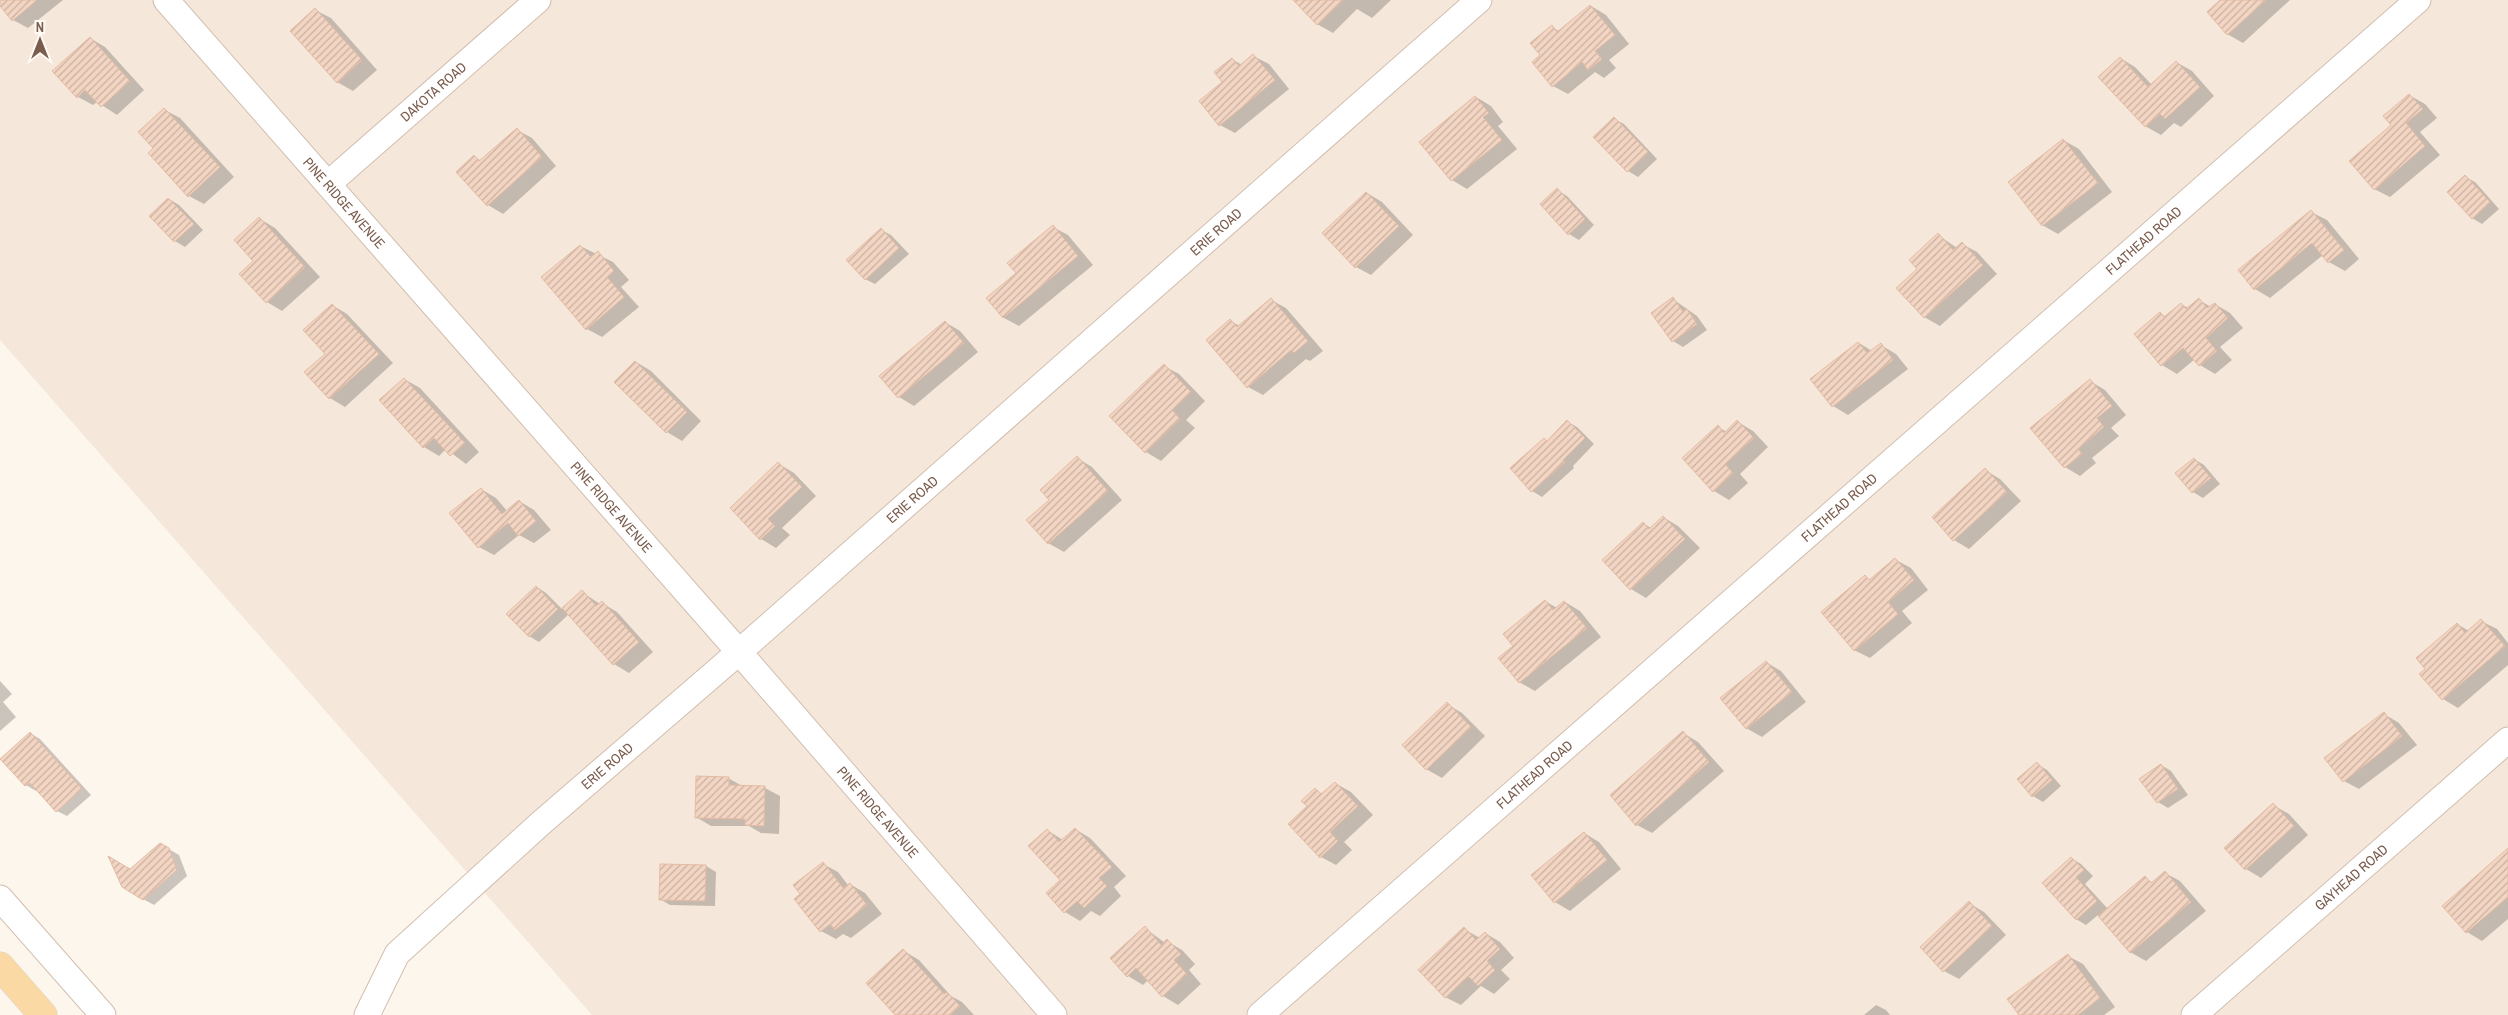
<svg xmlns="http://www.w3.org/2000/svg" width="2508" height="1015" font-family="'Archivo Narrow',sans-serif">
<defs>
<pattern id="building-hatch" width="6" height="6" patternUnits="userSpaceOnUse" patternTransform="scale(1.25)"><rect width="6" height="6" fill="#f3d5c3"/><path d="M-1 1l2-2M0 6l6-6M5 7l2-2" fill="none" stroke="#cab0a1"/></pattern>
</defs>
<rect width="100%" height="100%" fill="#fdf6ec"/>
<path fill="#f5e8da" d="M0 0H2508V1015H592L0 340Z"/>
<g fill="#0003">
<path d="M4 0H63L28 28 13 20 0 5Z"/>
<path d="M1295 0H1391L1372 18 1357 9 1333 33 1317 24Z"/>
<path d="M2222 0H2290L2243 43 2227 34Z"/>
<path d="M1591 6 1606 15 1629 44 1609 60 1616 68 1604 78 1595 72 1568 94 1553 86 1542 55 1552 27 1559 31Z"/>
<path d="M315 10 331 18 377 70 353 91 337 82Z"/>
<path d="M90 38 105 47 144 90 117 115 97 102 93 105 78 97Z"/>
<path d="M1253 56 1269 64 1289 89 1235 133 1220 125 1224 83 1232 59 1242 65Z"/>
<path d="M2120 58 2135 67 2152 85 2176 62 2192 71 2214 96 2181 127 2174 123 2161 135 2145 126Z"/>
<path d="M2409 95 2425 104 2437 118 2420 132 2440 155 2390 197 2374 189 2393 125Z"/>
<path d="M1476 97 1491 106 1503 122 1498 126 1517 149 1467 189 1452 180Z"/>
<path d="M165 110 180 118 234 177 204 204 189 196 155 149Z"/>
<path d="M1614 119 1624 124 1657 159 1638 177 1628 171 1595 137Z"/>
<path d="M517 130 532 138 556 166 503 214 488 205 474 157 482 161Z"/>
<path d="M2063 140 2079 149 2112 192 2058 234 2042 225Z"/>
<path d="M2465 177 2475 182 2499 209 2482 224 2472 218Z"/>
<path d="M1557 190 1567 196 1594 225 1579 240 1569 234Z"/>
<path d="M1367 193 1382 202 1413 235 1371 275 1356 267Z"/>
<path d="M169 199 179 205 203 230 185 247 175 241 151 216Z"/>
<path d="M2311 212 2327 220 2359 259 2345 271 2329 262 2323 255 2270 298 2255 289Z"/>
<path d="M260 219 275 228 320 277 282 311 267 302 254 261Z"/>
<path d="M1053 227 1068 235 1093 265 1019 326 1004 318 988 299 1018 273Z"/>
<path d="M881 230 891 235 909 254 875 284 865 279Z"/>
<path d="M1938 235 1957 248 1962 244 1977 252 1997 274 1940 326 1924 317 1919 269Z"/>
<path d="M580 246 613 262 629 280 621 287 639 307 602 337 587 329Z"/>
<path d="M1673 299 1697 316 1707 330 1683 347 1673 341Z"/>
<path d="M1271 300 1286 308 1323 351 1310 361 1306 359 1263 395 1248 387 1230 321 1240 326Z"/>
<path d="M2199 300 2211 307 2215 304 2230 313 2243 328 2220 347 2232 360 2215 374 2200 365 2195 359 2177 374 2162 365 2160 313 2166 317 2181 304 2188 308Z"/>
<path d="M332 305 347 314 393 363 345 407 330 398 306 372 327 354Z"/>
<path d="M945 322 960 331 978 352 914 406 899 397Z"/>
<path d="M1859 343 1872 351 1881 345 1896 354 1908 369 1848 415 1833 406Z"/>
<path d="M636 362 651 371 701 421 682 441 667 432Z"/>
<path d="M1164 366 1179 374 1205 401 1186 420 1195 428 1161 461 1146 452Z"/>
<path d="M404 379 420 388 479 452 466 464 446 449 439 456 424 447Z"/>
<path d="M2090 381 2105 390 2126 415 2111 428 2119 436 2092 458 2096 463 2080 476 2065 467Z"/>
<path d="M1568 422 1577 427 1594 444 1573 466 1574 468 1542 497 1532 491 1511 468 1548 442Z"/>
<path d="M1738 422 1753 431 1768 447 1740 474 1748 483 1729 500 1714 491 1718 427 1727 432Z"/>
<path d="M1077 458 1092 467 1122 500 1064 552 1048 543 1051 500Z"/>
<path d="M2194 459 2204 465 2220 484 2203 498 2193 492Z"/>
<path d="M779 464 794 473 816 496 782 528 790 535 776 548 761 539 731 508Z"/>
<path d="M1985 470 2000 479 2021 501 1969 549 1954 540Z"/>
<path d="M481 489 496 498 507 511 519 501 534 510 551 530 534 543 519 535 494 555 479 547Z"/>
<path d="M1663 517 1678 526 1700 548 1646 598 1631 589 1604 560 1643 523 1651 528Z"/>
<path d="M1896 560 1911 568 1928 590 1902 611 1912 623 1870 658 1854 650 1865 577 1871 580Z"/>
<path d="M537 587 546 593 562 609 582 592 600 604 602 603 617 612 653 652 629 673 614 664 569 614 539 642 529 636Z"/>
<path d="M1545 601 1557 608 1565 602 1580 611 1601 637 1535 691 1519 682 1515 646Z"/>
<path d="M2481 621 2497 629 2508 643V665L2458 708 2443 699 2426 669 2457 624 2469 631Z"/>
<path d="M1766 662 1781 671 1806 702 1762 737 1746 728Z"/>
<path d="M0 681 12 694 3 702 16 717 0 731Z"/>
<path d="M1447 704 1462 713 1485 736 1442 778 1426 769Z"/>
<path d="M2384 714 2399 723 2417 745 2359 789 2344 781Z"/>
<path d="M30 733 40 739 91 795 67 816 57 811 38 790 36 791 26 785 2 759Z"/>
<path d="M1683 733 1698 742 1724 771 1652 833 1637 825Z"/>
<path d="M2037 764 2047 770 2061 786 2043 802 2033 796Z"/>
<path d="M2161 765 2171 771 2188 795 2168 808 2158 802Z"/>
<path d="M728 778 744 787 765 788 780 796 779 834 761 833 749 826H711L696 817Z"/>
<path d="M1335 783 1351 792 1373 815 1344 842 1352 850 1336 865 1321 857 1308 807 1315 790 1323 794Z"/>
<path d="M2273 805 2289 814 2308 835 2261 878 2246 869 2226 848Z"/>
<path d="M1075 829 1090 838 1126 876 1114 887 1121 896 1100 916 1091 911 1080 921 1065 912 1062 881 1047 830 1063 840Z"/>
<path d="M1584 833 1599 842 1621 869 1570 911 1555 902 1533 875Z"/>
<path d="M160 844 179 855 187 876 154 905 143 899 130 870Z"/>
<path d="M2508 853V919L2482 941 2467 932Z"/>
<path d="M2071 858 2081 864 2093 876 2085 884 2108 909 2145 878 2153 883 2165 873 2180 881 2206 911 2146 961 2130 952 2098 915 2086 925 2076 919Z"/>
<path d="M823 864 838 872 848 885 850 884 865 893 882 914 851 938 843 934 836 939 821 931Z"/>
<path d="M706 866 716 872 715 906 670 905 660 899Z"/>
<path d="M1969 903 1984 912 2006 935 1959 979 1944 971Z"/>
<path d="M1145 928 1165 943 1167 941 1182 950 1195 964 1189 970 1201 984 1178 1005 1163 996 1148 980 1143 985 1128 976Z"/>
<path d="M1464 929 1480 938 1485 933 1500 942 1514 958 1501 970 1510 979 1494 994 1481 986 1461 1005 1445 997Z"/>
<path d="M904 951 919 960 951 996 962 1002 974 1015H896Z"/>
<path d="M2068 956 2083 964 2115 1007 2104 1015H2020Z"/>
<path d="M1876 1005 1886 1010 1890 1015H1864Z"/>
</g>
<g fill="url(#building-hatch)" stroke="#e6bba3">
<path d="M0 0H37L12 21 0 6Z"/>
<path d="M1293 0H1343L1317 25Z"/>
<path d="M2220 0H2266L2227 35 2207 12Z"/>
<path d="M1590 5 1615 35 1595 51 1602 59 1588 70 1582 62 1552 87 1532 62 1540 55 1530 43 1552 25 1557 32Z"/>
<path d="M315 8 362 60 337 83 290 31Z"/>
<path d="M90 37 130 81 101 107 85 90 77 98 52 71Z"/>
<path d="M1253 54 1275 80 1219 126 1199 101 1222 82 1214 72 1232 58 1239 66Z"/>
<path d="M2120 57 2148 87 2176 61 2200 87 2165 119 2160 114 2145 127 2098 77Z"/>
<path d="M2409 94 2423 109 2406 123 2425 146 2374 190 2349 161 2391 125 2383 116Z"/>
<path d="M1475 96 1489 113 1483 117 1502 140 1451 181 1419 142Z"/>
<path d="M164 108 220 167 188 197 148 153 153 148 138 132Z"/>
<path d="M1614 117 1648 152 1627 172 1593 137Z"/>
<path d="M517 128 542 157 487 206 456 172 474 155 479 161Z"/>
<path d="M2063 139 2098 183 2042 226 2008 182Z"/>
<path d="M2465 175 2490 202 2472 219 2447 192Z"/>
<path d="M1557 188 1585 219 1568 235 1540 204Z"/>
<path d="M1366 192 1399 226 1355 268 1322 233Z"/>
<path d="M168 198 194 224 174 242 149 216Z"/>
<path d="M2311 210 2344 250 2328 263 2312 243 2254 290 2238 270Z"/>
<path d="M259 217 305 267 266 303 239 274 253 261 234 240Z"/>
<path d="M1053 225 1078 256 1003 318 986 298 1016 273 1007 263Z"/>
<path d="M881 228 899 248 865 280 846 260Z"/>
<path d="M1938 233 1953 250 1962 242 1983 265 1924 318 1896 288 1917 269 1909 260Z"/>
<path d="M580 245 591 257 598 251 614 271 607 277 624 297 586 330 541 277Z"/>
<path d="M1673 297 1683 312 1687 309 1697 324 1672 342 1651 313Z"/>
<path d="M1271 298 1308 341 1294 353 1291 350 1247 388 1206 340 1230 319 1237 327Z"/>
<path d="M2199 298 2207 308 2215 303 2228 318 2206 338 2217 351 2199 366 2183 348 2161 366 2134 334 2160 312 2164 317 2181 303 2186 309Z"/>
<path d="M332 304 379 354 329 399 304 372 325 354 303 330Z"/>
<path d="M945 321 964 343 898 398 879 376Z"/>
<path d="M1858 342 1867 353 1881 343 1893 360 1832 407 1810 379Z"/>
<path d="M635 361 687 412 666 433 614 382Z"/>
<path d="M1164 364 1191 392 1172 410 1180 419 1145 453 1109 416Z"/>
<path d="M404 378 465 443 450 456 434 438 423 448 379 400Z"/>
<path d="M2090 379 2112 406 2097 418 2104 427 2078 449 2082 454 2064 468 2030 428Z"/>
<path d="M1567 420 1585 438 1563 460 1565 462 1531 492 1510 468 1544 438 1547 441Z"/>
<path d="M1737 420 1754 438 1725 464 1733 473 1713 492 1682 458 1718 425 1724 433Z"/>
<path d="M1077 456 1108 491 1048 544 1026 520 1049 500 1040 490Z"/>
<path d="M2194 458 2211 478 2192 493 2175 473Z"/>
<path d="M778 462 802 487 768 519 775 526 760 540 730 508Z"/>
<path d="M1985 468 2007 492 1953 541 1932 517Z"/>
<path d="M481 488 502 514 519 500 536 521 518 536 508 523 478 548 449 513Z"/>
<path d="M1663 516 1685 539 1630 590 1602 560 1643 522 1649 529Z"/>
<path d="M1895 558 1914 580 1888 602 1898 614 1854 651 1821 612 1865 575 1869 580Z"/>
<path d="M536 586 558 609 529 637 506 614Z"/>
<path d="M582 590 596 606 602 601 639 642 613 665 562 608Z"/>
<path d="M1545 600 1553 610 1564 601 1587 628 1519 683 1498 658 1513 646 1503 634Z"/>
<path d="M2481 619 2505 646 2442 700 2419 674 2425 669 2416 658 2457 623 2465 633Z"/>
<path d="M1766 661 1792 692 1746 729 1720 698Z"/>
<path d="M1447 702 1471 727 1426 770 1402 745Z"/>
<path d="M2384 712 2402 736 2343 782 2324 758Z"/>
<path d="M1683 731 1709 762 1636 826 1610 795Z"/>
<path d="M30 732 82 789 56 812 30 783 25 786 0 759Z"/>
<path d="M2037 762 2052 780 2032 797 2017 779Z"/>
<path d="M2161 764 2178 789 2157 803 2139 779Z"/>
<path d="M696 776 729 777V785L765 786 764 826 745 825V819L695 818Z"/>
<path d="M1335 782 1358 806 1330 832 1338 841 1320 858 1288 824 1307 806 1301 801 1315 788 1321 794Z"/>
<path d="M2273 803 2294 826 2245 870 2224 848Z"/>
<path d="M1075 828 1112 867 1099 878 1107 886 1084 908 1077 901 1064 913 1046 893 1060 880 1028 846 1047 829 1059 842Z"/>
<path d="M1584 832 1607 860 1554 903 1531 875Z"/>
<path d="M160 843 169 848 177 870 143 900 122 887 108 856 130 869Z"/>
<path d="M2508 848V897L2466 933 2442 906Z"/>
<path d="M2071 857 2084 870 2076 877 2097 901 2076 920 2042 883Z"/>
<path d="M823 862 843 888 850 883 867 905 835 930 830 924 820 932 794 899 800 894 793 885Z"/>
<path d="M660 864 706 865 705 901 659 900Z"/>
<path d="M2165 871 2191 902 2130 953 2098 916 2145 876 2151 883Z"/>
<path d="M1969 901 1992 926 1943 972 1920 947Z"/>
<path d="M1145 926 1161 945 1167 939 1181 954 1174 960 1187 974 1162 997 1136 968 1127 977 1110 958Z"/>
<path d="M1464 927 1476 940 1485 932 1500 949 1487 961 1495 970 1478 986 1468 976 1445 998 1418 970Z"/>
<path d="M903 949 944 994 947 992 960 1006 950 1015H895L866 983Z"/>
<path d="M2068 954 2100 998 2078 1015H2019L2007 999Z"/>
</g>
<g fill="none" stroke-linecap="round" stroke-linejoin="round">
<g stroke="#d1beb0" stroke-width="27">
<g id="minor">
<path id="s1" d="M166 0 739 652 1054 1015"/>
<path id="s2" d="M328 184 538 0"/>
<path d="M0 898 103 1015"/>
<path id="s3" d="M367 1015 397 954 541 823 739 652 1479 0"/>
<path id="s4" d="M1260 1015 2418 0"/>
<path id="s5" d="M2194 1015 2508 740"/>
</g>
</g>
<g stroke="#dad1cd" stroke-width="29">
<path id="major" d="M0 966 43 1015"/>
</g>
<use href="#minor" stroke="#fff" stroke-width="25"/>
<use href="#major" stroke="#fbd9a5" stroke-width="28"/>
</g>
<g text-anchor="middle" stroke-width="4" stroke-linejoin="round" paint-order="stroke">
<g font-size="14" fill="#7a5c4d" stroke="#fffaf3">
<text dy="5" stroke="none"><textPath href="#s2" startOffset="140">DAKOTA ROAD</textPath></text>
<text dy="5" stroke="none"><textPath href="#s1" startOffset="270">PINE RIDGE AVENUE</textPath></text>
<text dy="5" stroke="none"><textPath href="#s3" startOffset="1160">ERIE ROAD</textPath></text>
<text dy="5" stroke="none"><textPath href="#s4" startOffset="1175">FLATHEAD ROAD</textPath></text>
<text dy="5" stroke="none"><textPath href="#s3" startOffset="755">ERIE ROAD</textPath></text>
<text dy="5" stroke="none"><textPath href="#s1" startOffset="675">PINE RIDGE AVENUE</textPath></text>
<text dy="5" stroke="none"><textPath href="#s4" startOffset="770">FLATHEAD ROAD</textPath></text>
<text dy="5" stroke="none"><textPath href="#s3" startOffset="350">ERIE ROAD</textPath></text>
<text dy="5" stroke="none"><textPath href="#s4" startOffset="365">FLATHEAD ROAD</textPath></text>
<text dy="5" stroke="none"><textPath href="#s1" startOffset="1080">PINE RIDGE AVENUE</textPath></text>
<text dy="5" stroke="none"><textPath href="#s5" startOffset="209">GAYHEAD ROAD</textPath></text>
</g>
</g>
<g transform="translate(40 40)" stroke="#fffaf3" stroke-width="4" paint-order="stroke">
<path d="M0-4L9 19L0 12L-9 19Z" fill="#7a5c4d"/>
<text y="-8" font-size="14" font-weight="bold" text-anchor="middle" fill="#7a5c4d">N</text>
</g>
</svg>
